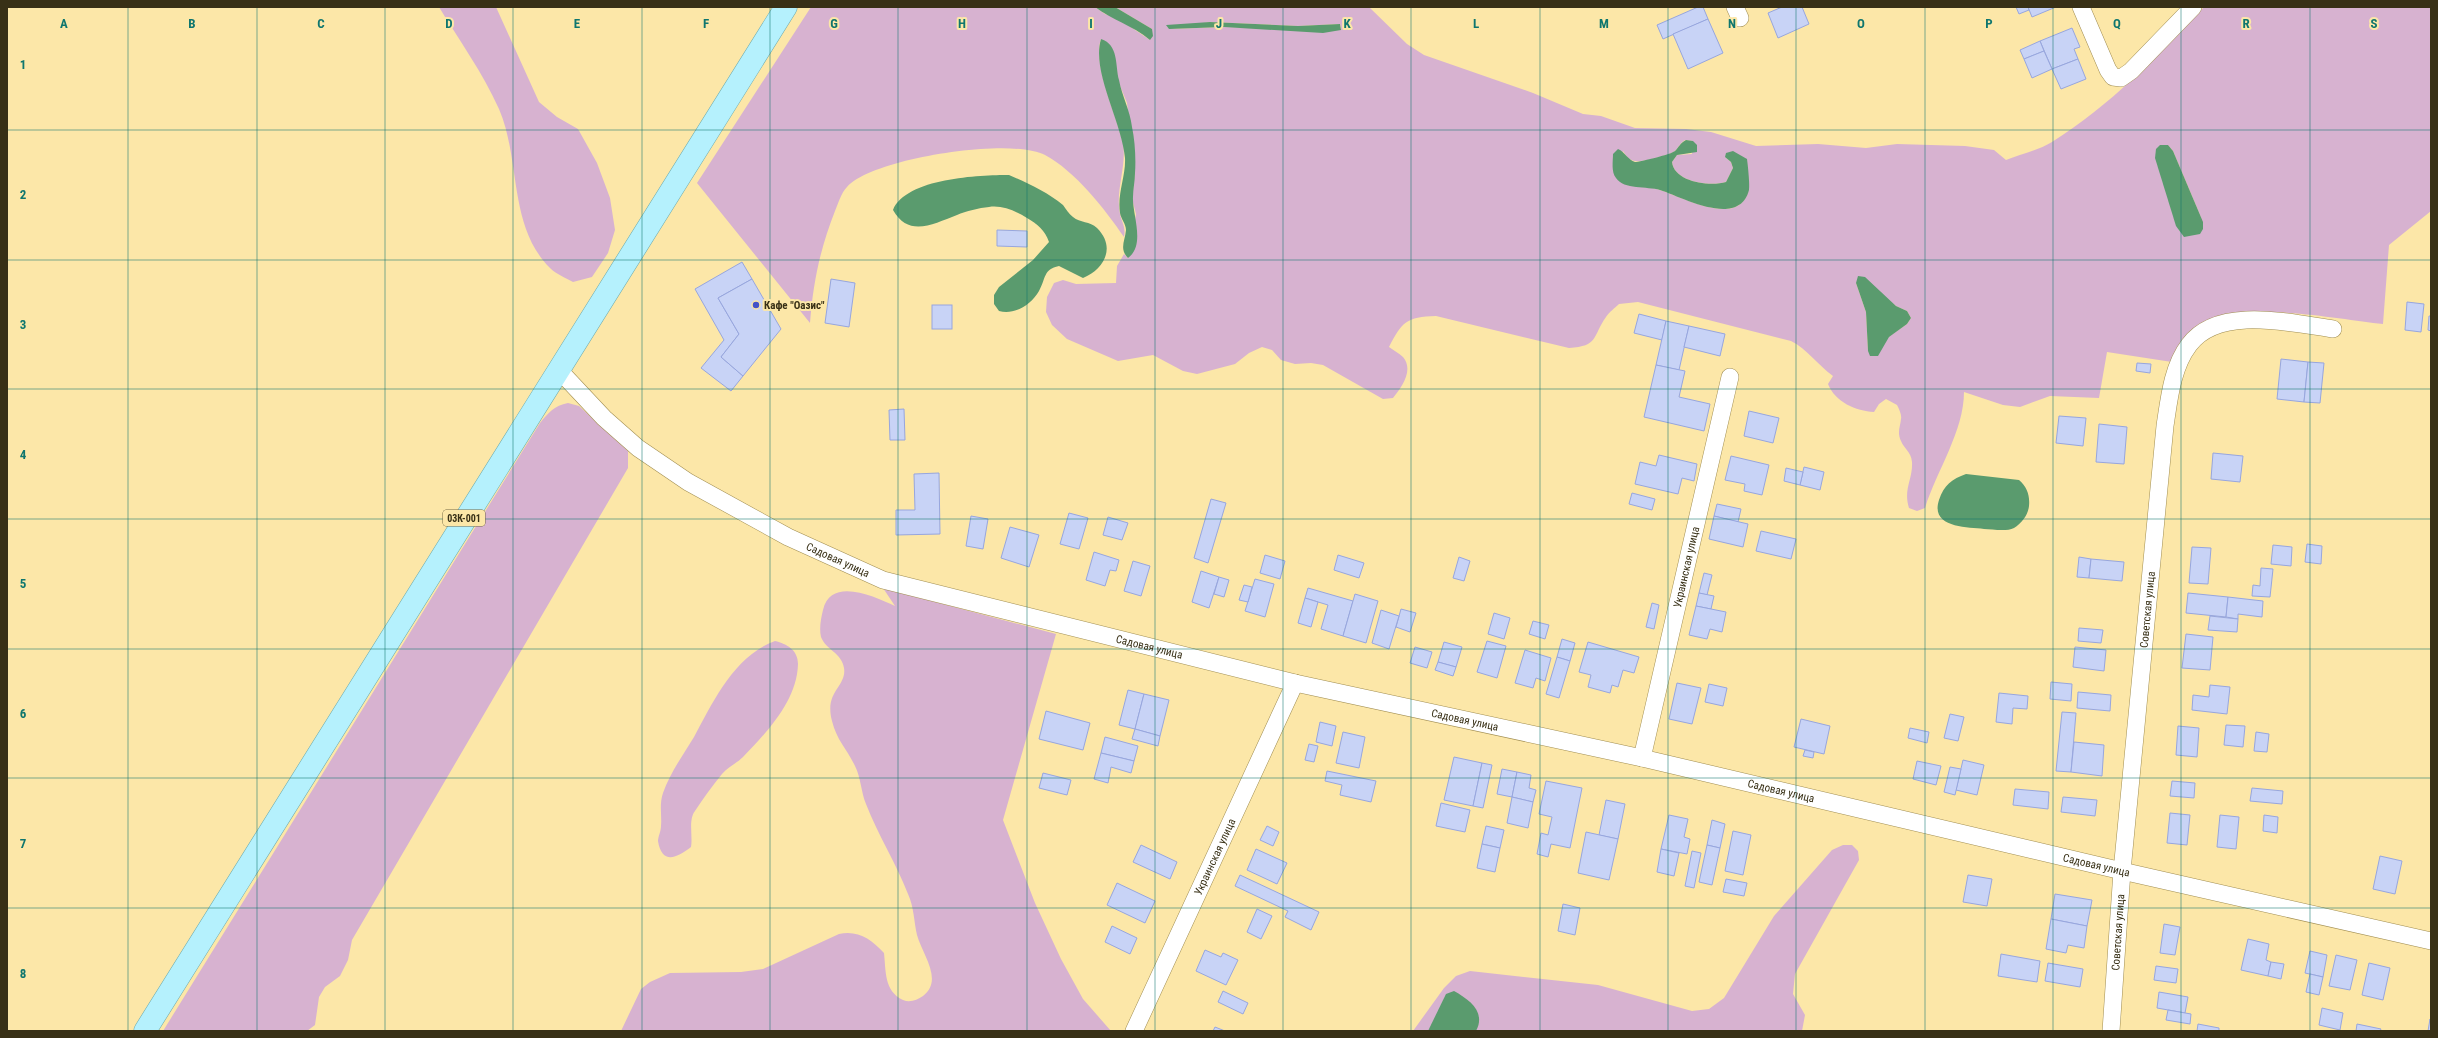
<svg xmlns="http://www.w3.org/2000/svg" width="2438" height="1038" font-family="'Roboto Condensed',sans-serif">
<rect width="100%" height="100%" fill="#fce7a8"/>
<g fill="#d7b2d0" fill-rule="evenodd">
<path d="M439 7H496L539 102 557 117 578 129 597 163 610 198 615 230 608 253 592 277 573 282C566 278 556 274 550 268 508 226 521 160 499 109 483 73 459 40 439 7Z"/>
<path d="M811 7H1095L1105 14 1119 19 1150 40 1152 29 1115 7H1369L1407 44 1424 55 1533 93 1583 114 1601 116 1635 128 1686 129 1711 132 1756 146 1818 144 1866 148 1897 144 1965 146 1994 150 2006 160C2021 154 2039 150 2052 142 2110 106 2157 56 2204 7H2431V211L2389 245 2383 324C2336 319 2243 300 2201 323 2186 331 2179 348 2172 362L2107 352 2099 398 2050 396 2020 407 2003 405 1964 392C1964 431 1937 470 1925 508L1917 511 1909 508C1903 489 1913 479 1912 462 1911 451 1904 449 1901 441 1897 432 1900 428 1901 419 1902 415 1899 409 1897 405L1886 399 1879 404 1874 412C1856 411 1835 402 1828 384L1833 376C1818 365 1807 349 1791 341L1638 302 1619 304C1615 308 1609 312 1606 317 1592 337 1599 346 1569 348L1436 316C1406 317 1402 322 1389 347 1393 350 1399 353 1403 357 1414 370 1402 387 1393 398L1383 399 1323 365 1311 363 1295 364 1281 360 1272 350 1262 347 1249 353 1235 364 1197 374 1183 371 1153 355 1118 361 1067 339 1052 325 1046 312 1047 297 1054 283 1063 280 1076 284 1116 283 1117 266 1124 254 1128 258 1136 214 1132 199 1135 172 1127 103 1101 39C1092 63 1117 117 1123 143 1127 166 1115 191 1120 214 1122 223 1126 227 1124 237 1105 209 1075 171 1045 155 1011 137 873 158 847 187 841 193 838 204 835 211 820 249 813 283 810 323L697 183ZM1210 22 1298 26 1340 24 1341 29 1224 27 1170 29ZM1685 140 1693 141 1692 154 1677 155 1672 162C1674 182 1710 187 1726 182L1733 168 1731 162 1725 157 1748 167C1747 177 1751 187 1746 197 1731 227 1674 192 1653 188 1635 184 1620 191 1613 169L1623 151C1626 156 1629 160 1635 161 1639 163 1671 155 1675 151 1679 147 1680 143 1685 140ZM2168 145 2173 151 2203 222ZM1856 283 1882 295 1896 306 1907 311 1911 318 1907 324 1868 351 1866 312Z"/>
<path d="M568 403 579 406 628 451V468L352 940 348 960 340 976 325 987 319 997 315 1025 307 1031H163L540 423C549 412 554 406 568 403Z"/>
<path d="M883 588 1056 634 1003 820 1035 903 1061 959 1083 999 1111 1031H621L641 989 650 982 670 973 741 972 763 969 839 934C858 930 871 939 884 953 886 971 884 991 903 1000 910 1003 917 1000 923 996 944 980 922 954 917 935 914 922 914 907 908 894 896 863 878 835 866 804 861 792 861 778 855 766 847 749 837 741 832 721 824 691 847 687 844 668 842 653 826 650 821 637 819 629 821 618 823 610 831 576 875 597 895 606Z"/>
<path d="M775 641C787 644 798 650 798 664 797 701 767 732 743 757 737 763 728 767 722 774 712 786 703 799 695 811 688 820 693 836 691 847 678 857 662 866 658 841 658 837 661 831 661 826 662 815 659 805 663 793 670 773 683 755 694 737 713 702 734 656 775 641Z"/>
<path d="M1843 845H1852L1858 851 1859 860 1795 974 1793 994 1805 1015 1802 1031H1413L1444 988 1456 976 1470 971 1598 985 1692 1011 1709 1009 1724 998 1774 916 1832 850Z"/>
</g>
<g fill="#5a9b6e">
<path d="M1095 7H1115L1152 29 1153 36 1150 40C1132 25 1112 20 1095 7Z"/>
<path d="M1210 22 1298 26 1340 24 1341 30 1323 33 1224 27 1169 29 1166 25Z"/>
<path d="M1101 39C1119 45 1115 65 1119 80 1122 96 1130 110 1132 127 1135 141 1136 159 1135 173 1135 181 1133 189 1133 197 1132 214 1146 245 1128 258 1119 249 1125 241 1126 230 1126 224 1121 219 1120 213 1117 194 1126 176 1125 158 1122 122 1091 71 1101 39Z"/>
<path d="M1686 140 1693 141 1697 145V152L1677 155 1672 162C1674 182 1710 187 1726 182L1733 168 1731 162 1725 157 1726 153 1733 151 1747 159C1748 166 1750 185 1749 190 1739 229 1682 197 1660 190 1647 186 1624 190 1616 178 1611 172 1613 161 1613 154L1618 149C1625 152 1628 160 1635 162 1640 162 1672 154 1675 151 1679 147 1680 143 1686 140Z"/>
<path d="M2160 145H2168L2173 151 2203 222V229L2200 234 2184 237 2176 226 2155 158 2156 149Z"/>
<path d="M1009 175C1028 183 1047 192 1063 205 1066 209 1069 214 1073 217 1080 223 1090 221 1097 228 1117 248 1103 270 1083 278L1059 266C1043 269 1046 279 1039 291 1031 305 1015 315 999 311L994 304V295L999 287 1033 260 1049 242C1045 230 1037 224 1027 218 1016 211 1002 205 989 207 979 208 966 211 957 215 933 224 909 238 893 210 906 178 980 175 1009 175Z"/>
<path d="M1858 276 1865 277 1896 306 1907 311 1911 318 1907 324 1889 337 1878 356H1870L1868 351 1866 312 1856 283Z"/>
<path d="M1966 474 2019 480C2027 487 2030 495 2029 506 2028 515 2022 523 2014 528 2006 532 1992 529 1984 529 1966 527 1930 528 1939 500 1944 485 1952 479 1966 474Z"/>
<path d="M1454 991C1470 1000 1486 1012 1476 1031H1428L1446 994Z"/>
</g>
<g fill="#c8d3f6" stroke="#97a6de">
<path d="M1698 7H1703L1708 19 1663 39 1657 25Z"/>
<path d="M1782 7H1802L1809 24 1778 38 1768 13Z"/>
<path d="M2016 7H2028L2029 10 2019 14Z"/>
<path d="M2028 7H2056L2032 17Z"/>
<path d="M1708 19 1723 53 1688 69 1673 34Z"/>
<path d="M2072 28 2080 47 2074 49 2078 59 2052 69 2040 41Z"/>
<path d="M2040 41 2044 51 2024 59 2020 50Z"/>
<path d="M2044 51 2052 69 2032 78 2024 59Z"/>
<path d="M2078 59 2086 79 2061 89 2052 69Z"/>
<path d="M997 230 1027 231V247L997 246Z"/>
<path d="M742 262 752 279 718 298 739 334 721 357 743 376 731 391 701 368 724 340 695 289Z"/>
<path d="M752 279 781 329 743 376 721 357 739 334 718 298Z"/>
<path d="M831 279 855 283 849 327 825 323Z"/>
<path d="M2407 302 2424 304 2421 332 2405 330Z"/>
<rect x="932" y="305" width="20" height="24"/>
<path d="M1639 314 1666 321 1662 340 1634 333Z"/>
<path d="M2429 316H2431V331L2428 330Z"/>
<path d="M1666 321 1689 326 1679 370 1656 365Z"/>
<path d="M1689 326 1725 334 1720 356 1684 347Z"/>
<path d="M2281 359 2308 362 2304 402 2277 399Z"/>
<path d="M2308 362 2324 363 2320 403 2304 402Z"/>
<path d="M2137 363 2151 364 2150 373 2136 371Z"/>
<path d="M1656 365 1685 371 1679 397 1710 404 1704 431 1644 417Z"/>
<path d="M904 409 905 440H890L889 410Z"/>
<path d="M1749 411 1779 418 1773 443 1744 436Z"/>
<path d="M2059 416 2086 418 2083 446 2056 443Z"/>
<path d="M2099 424 2127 427 2124 464 2096 462Z"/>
<path d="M2213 453 2243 456 2240 482 2211 479Z"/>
<path d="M1659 455 1697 464 1694 481 1682 478 1678 494 1635 484 1640 462 1656 466Z"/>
<path d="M1731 456 1769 465 1762 495 1744 491 1745 484 1725 480Z"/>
<path d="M1804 467 1824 472 1820 490 1800 485Z"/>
<path d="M1786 468 1803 472 1800 485 1784 481Z"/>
<path d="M939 473 940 534 896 535V510H915L914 474Z"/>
<path d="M1632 493 1655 499 1652 510 1629 504Z"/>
<path d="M1211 499 1226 503 1208 563 1194 558Z"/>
<path d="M1717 504 1741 509 1738 522 1714 516Z"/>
<path d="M1069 513 1088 518 1079 549 1060 544Z"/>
<path d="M971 516 988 519 983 549 966 546Z"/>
<path d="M1714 516 1748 524 1743 547 1709 539Z"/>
<path d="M1108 517 1128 523 1122 540 1103 535Z"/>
<path d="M1010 527 1039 535 1029 567 1001 558Z"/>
<path d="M1761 531 1796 539 1791 559 1756 551Z"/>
<path d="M2307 544 2322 546 2321 564 2305 562Z"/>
<path d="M2273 545 2292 547 2291 566 2271 564Z"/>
<path d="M2192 547 2211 548 2208 584 2189 583Z"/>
<path d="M1094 552 1119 560 1116 571 1110 570 1105 586 1086 580Z"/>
<path d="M1265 555 1285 561 1280 579 1260 573Z"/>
<path d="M1338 555 1364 563 1359 578 1334 570Z"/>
<path d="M1459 557 1470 561 1464 581 1453 578Z"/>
<path d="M2079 557 2091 559 2089 578 2077 577Z"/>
<path d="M2091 559 2124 562 2122 581 2089 578Z"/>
<path d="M1133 561 1150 566 1141 596 1124 591Z"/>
<path d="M2261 568 2273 569 2270 597 2252 596 2253 585 2260 586Z"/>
<path d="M1201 571 1219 577 1209 608 1192 602Z"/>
<path d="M1704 573 1712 575 1707 595 1699 593Z"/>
<path d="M1219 577 1229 580 1224 597 1214 594Z"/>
<path d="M1255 579 1274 584 1265 617 1245 611Z"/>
<path d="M1244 585 1252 587 1248 602 1239 600Z"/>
<path d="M1308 588 1353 601 1343 636 1321 629 1328 605 1305 598Z"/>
<path d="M1699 593 1714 596 1711 609 1696 606Z"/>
<path d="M2188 593 2228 597 2226 617 2186 613Z"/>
<path d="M1355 594 1378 601 1366 643 1343 636Z"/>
<path d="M2228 597 2263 601 2262 617 2238 614V619L2226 617Z"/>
<path d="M1305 598 1318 602 1311 627 1298 623Z"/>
<path d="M1652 603 1659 605 1654 629 1646 627Z"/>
<path d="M1696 606 1726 612 1722 632 1710 629 1707 639 1689 635Z"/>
<path d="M1401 609 1416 613 1410 632 1396 627Z"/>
<path d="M1381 610 1399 616 1389 649 1372 643Z"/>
<path d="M1494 613 1510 618 1504 639 1488 634Z"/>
<path d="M2210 616 2238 619 2237 632 2208 630Z"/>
<path d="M1533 621 1549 625 1545 639 1529 634Z"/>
<path d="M2079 628 2103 630 2101 643 2078 641Z"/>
<path d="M2186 634 2213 637 2210 670 2182 668Z"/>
<path d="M1562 639 1575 643 1570 661 1557 657Z"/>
<path d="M1487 641 1506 646 1497 678 1477 672Z"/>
<path d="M1444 642 1462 647 1456 667 1438 662Z"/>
<path d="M1588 642 1639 657 1634 673 1623 670 1618 687 1612 685 1610 693 1588 687 1591 675 1579 672Z"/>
<path d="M1415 647 1432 652 1427 668 1410 663Z"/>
<path d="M2075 647 2106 650 2104 671 2073 667Z"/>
<path d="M1525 650 1551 658 1545 681 1536 678 1533 688 1515 683Z"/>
<path d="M1557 657 1570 661 1559 698 1546 694Z"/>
<path d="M1438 662 1456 667 1453 676 1435 670Z"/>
<path d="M2051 682 2072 684 2071 701 2050 699Z"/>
<path d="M1677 683 1701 688 1692 724 1669 719Z"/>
<path d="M1709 684 1727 688 1723 706 1705 702Z"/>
<path d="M2210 685 2230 687 2227 714 2192 710 2193 695 2209 697Z"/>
<path d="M1128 690 1144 694 1135 729 1119 725Z"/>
<path d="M2078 692 2111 695 2110 711 2077 708Z"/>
<path d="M1999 693 2028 696 2027 709 2013 708 2012 724 1996 722Z"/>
<path d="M1144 694 1169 700 1160 736 1135 729Z"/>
<path d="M1046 711 1090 723 1083 750 1039 739Z"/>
<path d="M2062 712 2076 713 2071 772 2056 771Z"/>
<path d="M1950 714 1964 717 1958 741 1944 738Z"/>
<path d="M1801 719 1830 726 1824 754 1794 747Z"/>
<path d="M1320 722 1336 726 1332 746 1316 742Z"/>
<path d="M2226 725 2245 726 2243 747 2224 745Z"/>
<path d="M2178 726 2199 728 2197 757 2176 755Z"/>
<path d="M1910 728 1929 732 1927 743 1908 738Z"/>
<path d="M1135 729 1160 736 1158 746 1132 739Z"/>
<path d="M1343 732 1365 737 1359 768 1336 763Z"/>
<path d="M2256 732 2269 734 2267 752 2254 751Z"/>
<path d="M1105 737 1138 746 1134 761 1101 753Z"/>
<path d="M2074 742 2104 745 2102 776 2071 772Z"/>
<path d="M1309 744 1318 746 1314 762 1305 760Z"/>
<path d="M1805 750 1814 752 1813 758 1803 756Z"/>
<path d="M1101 753 1134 761 1131 773 1111 767 1108 783 1094 779Z"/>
<path d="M1454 757 1482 763 1473 806 1444 800Z"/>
<path d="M1963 760 1984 765 1977 795 1956 790Z"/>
<path d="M1917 761 1941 766 1936 785 1913 779Z"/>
<path d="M1482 763 1492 765 1483 808 1473 806Z"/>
<path d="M1950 767 1961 769 1955 795 1944 792Z"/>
<path d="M1502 769 1517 772 1512 797 1497 794Z"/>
<path d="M1327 771 1376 781 1371 802 1340 795 1342 785 1325 781Z"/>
<path d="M1517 772 1531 775 1529 788 1536 790 1533 802 1512 797Z"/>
<path d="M1043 773 1071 780 1067 795 1039 788Z"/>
<path d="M1546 781 1582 788 1570 848 1551 844 1548 857 1537 854 1541 833 1548 835 1552 817 1539 814Z"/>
<path d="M2172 781 2195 783 2194 798 2170 796Z"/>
<path d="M2252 788 2283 791 2282 804 2250 801Z"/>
<path d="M2015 789 2049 792 2048 809 2013 805Z"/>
<path d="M1512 797 1533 802 1528 828 1507 823Z"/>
<path d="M2063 797 2097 800 2095 816 2061 812Z"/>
<path d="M1606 800 1625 804 1618 839 1599 835Z"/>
<path d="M1441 803 1470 810 1465 832 1436 826Z"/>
<path d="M2170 813 2190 815 2187 845 2167 843Z"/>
<path d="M1669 815 1688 819 1684 837 1690 839 1687 854 1661 849Z"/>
<path d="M2220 815 2239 817 2236 849 2217 847Z"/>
<path d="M2264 815 2278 817 2277 833 2263 831Z"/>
<path d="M1712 820 1725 824 1720 848 1707 845Z"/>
<path d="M1267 826 1279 832 1273 846 1260 840Z"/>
<path d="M1486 826 1504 830 1500 848 1482 844Z"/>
<path d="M1733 831 1751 835 1743 875 1725 871Z"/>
<path d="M1586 832 1618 839 1609 880 1578 873Z"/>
<path d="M1482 844 1500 848 1495 872 1477 868Z"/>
<path d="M1141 845 1177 862 1170 879 1133 862Z"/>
<path d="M1707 845 1720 848 1712 885 1699 882Z"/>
<path d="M1256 849 1287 863 1277 884 1247 870Z"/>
<path d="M1661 849 1679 853 1674 876 1657 872Z"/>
<path d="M1692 851 1701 853 1694 888 1685 886Z"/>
<path d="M2380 856 2402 861 2395 894 2373 889Z"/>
<path d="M1240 875 1319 912 1311 930 1285 917 1288 911 1235 886Z"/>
<path d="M1968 875 1992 879 1987 906 1963 902Z"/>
<path d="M1726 879 1747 883 1744 896 1723 892Z"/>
<path d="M1117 883 1155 901 1145 923 1107 905Z"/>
<path d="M2055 894 2092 900 2087 926 2051 919Z"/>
<path d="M1563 904 1580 908 1575 935 1558 931Z"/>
<path d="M1257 909 1272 916 1261 939 1247 932Z"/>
<path d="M2051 919 2087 926 2084 948 2068 945 2066 953 2046 949Z"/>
<path d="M2164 924 2180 927 2175 955 2160 953Z"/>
<path d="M1112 926 1137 938 1130 954 1105 942Z"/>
<path d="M2248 939 2269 944 2266 960 2271 962 2268 976 2241 970Z"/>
<path d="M1205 950 1221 957 1223 953 1238 960 1226 985 1196 971Z"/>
<path d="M2310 951 2327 955 2323 977 2305 973Z"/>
<path d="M2001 954 2040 961 2037 982 1998 976Z"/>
<path d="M2336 955 2357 960 2350 990 2329 986Z"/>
<path d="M2271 962 2284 964 2281 979 2268 976Z"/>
<path d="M2048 963 2083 969 2080 987 2045 981Z"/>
<path d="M2369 963 2390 968 2383 1000 2362 995Z"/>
<path d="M2156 966 2178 969 2176 983 2154 980Z"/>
<path d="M2310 974 2323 977 2319 995 2306 992Z"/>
<path d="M1223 991 1248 1003 1243 1014 1218 1002Z"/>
<path d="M2159 992 2188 997 2185 1013 2157 1008Z"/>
<path d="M2322 1008 2343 1013 2340 1030 2319 1025Z"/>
<path d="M2168 1010 2191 1014 2190 1024 2166 1020Z"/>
<path d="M2430 1019 2431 1031H2428Z"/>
<path d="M2198 1024 2219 1028V1031H2197Z"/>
<path d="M2357 1024 2381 1029 2380 1031H2356Z"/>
<path d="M1215 1027 1225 1031H1213Z"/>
</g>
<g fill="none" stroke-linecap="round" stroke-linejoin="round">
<g stroke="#a18e52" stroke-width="18">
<g id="street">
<path d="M1735 7 1740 18"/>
<path d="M2081 7 2108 70 2113 77 2121 78 2131 71 2193 7"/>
<path id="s1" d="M558 369 604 418 638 448 688 482 788 537 883 580 1295 683 1642 758 2122 871 2431 941"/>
<path id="s2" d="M1642 758 1730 377"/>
<path id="s3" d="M1134 1031 1295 683"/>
<path id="s4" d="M2111 1031 2122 871 2165 426C2169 400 2172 367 2189 345 2218 305 2291 323 2333 329"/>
</g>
</g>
<g stroke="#69a8ac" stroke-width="23">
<path id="primary" d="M145 1031 786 7"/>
</g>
<use href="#street" stroke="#fff" stroke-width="17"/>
<use href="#primary" stroke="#b5f1fd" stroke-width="22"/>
</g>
<path fill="none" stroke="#0f766e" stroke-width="1" stroke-opacity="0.55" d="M128 7V1031M257 7V1031M385 7V1031M513 7V1031M642 7V1031M770 7V1031M898 7V1031M1027 7V1031M1155 7V1031M1283 7V1031M1411 7V1031M1540 7V1031M1668 7V1031M1796 7V1031M1925 7V1031M2053 7V1031M2181 7V1031M2310 7V1031M7 130H2431M7 260H2431M7 389H2431M7 519H2431M7 649H2431M7 778H2431M7 908H2431"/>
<circle fill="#4453c7" stroke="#fce7a8" stroke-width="1.5" cx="756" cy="305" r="4"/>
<g text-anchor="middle" stroke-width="4" stroke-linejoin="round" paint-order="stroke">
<rect fill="#fce7a8" stroke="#736742" stroke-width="1" x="443" y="510" width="42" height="16" rx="3"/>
<g font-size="10" font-weight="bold" fill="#383016">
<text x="464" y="522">03К-001</text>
</g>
<g font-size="11" font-weight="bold" fill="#383016" stroke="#fce7a8" text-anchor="start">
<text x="764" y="309">Кафе "Оазис"</text>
</g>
<g font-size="11" fill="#383016" stroke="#fce7a8">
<text dy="4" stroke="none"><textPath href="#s1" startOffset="342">Садовая улица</textPath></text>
<text dy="4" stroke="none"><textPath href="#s2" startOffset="196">Украинская улица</textPath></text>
<text dy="4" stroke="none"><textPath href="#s4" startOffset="423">Советская улица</textPath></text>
<text dy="4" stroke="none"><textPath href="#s1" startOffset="666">Садовая улица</textPath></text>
<text dy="4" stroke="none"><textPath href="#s1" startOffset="990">Садовая улица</textPath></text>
<text dy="4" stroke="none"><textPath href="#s1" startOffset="1314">Садовая улица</textPath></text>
<text dy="4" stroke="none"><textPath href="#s3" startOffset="192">Украинская улица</textPath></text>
<text dy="4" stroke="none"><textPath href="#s1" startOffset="1638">Садовая улица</textPath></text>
<text dy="4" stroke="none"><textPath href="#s4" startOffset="99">Советская улица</textPath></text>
</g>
</g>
<g font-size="13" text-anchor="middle" font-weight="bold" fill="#0f766e" stroke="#fce7a8" stroke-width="4" stroke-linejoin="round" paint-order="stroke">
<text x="64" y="28">A</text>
<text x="192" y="28">B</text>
<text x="321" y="28">C</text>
<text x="449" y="28">D</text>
<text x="577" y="28">E</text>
<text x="706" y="28">F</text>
<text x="834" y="28">G</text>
<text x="962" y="28">H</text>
<text x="1091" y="28">I</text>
<text x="1219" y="28">J</text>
<text x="1347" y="28">K</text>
<text x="1476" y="28">L</text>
<text x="1604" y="28">M</text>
<text x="1732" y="28">N</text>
<text x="1861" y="28">O</text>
<text x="1989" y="28">P</text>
<text x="2117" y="28">Q</text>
<text x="2246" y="28">R</text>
<text x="2374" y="28">S</text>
<text x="23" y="69">1</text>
<text x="23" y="199">2</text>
<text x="23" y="329">3</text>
<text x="23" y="459">4</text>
<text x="23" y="588">5</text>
<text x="23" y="718">6</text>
<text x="23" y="848">7</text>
<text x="23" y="978">8</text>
</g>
<rect width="2438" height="1038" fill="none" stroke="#383016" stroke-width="16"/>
</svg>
